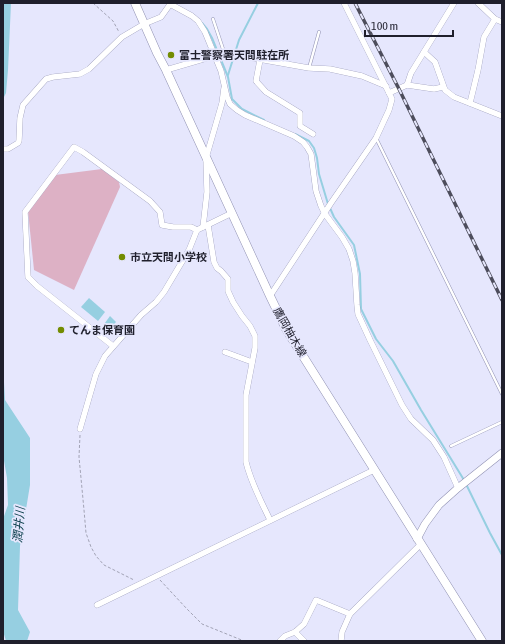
<svg xmlns="http://www.w3.org/2000/svg" width="505" height="644" font-family="'Asap Condensed','Noto Sans JP',sans-serif">
<rect width="100%" height="100%" fill="#e6e7fd"/>
<path fill="#ddb1c5" d="M102 169 119 182 120 187 74 290 34 270 28 211 55 175Z"/>
<g fill="#96cfe1">
<path d="M3 3H11L8 70 6 93 4 97 3 107Z"/>
<path d="M89 298 105 312 98 321 81 307Z"/>
<path d="M110 316 116 322 108 331 102 327Z"/>
<path d="M3 364 5 400 30 438V485L20 546 18 610 30 632 27 641H6L3 631V519L8 505 7 478 3 455Z"/>
</g>
<g fill="none" stroke-linecap="round" stroke-linejoin="round">
<g stroke="#96cfe1" stroke-width="2">
<path d="M202 23 207 29 212 38 228 77 232 99 242 109 264 120"/>
<path d="M228 75 239 40 258 3"/>
<path d="M295 134 309 141 314 148 317 158 319 174 328 204"/>
<path d="M330 208 334 217 354 245 360 274 361 309 376 339 393 361 421 410 464 480"/>
<path d="M466 484 490 533 502 555"/>
</g>
<g stroke="#9192b3" stroke-width="3.5">
<g id="service">
<path d="M213 19 224 52"/>
<path d="M309 68 319 32"/>
<path d="M376 138 502 394"/>
<path d="M451 446 502 422"/>
</g>
</g>
<g stroke="#9192b3" stroke-width="6">
<g id="minor">
<path d="M478 3 495 19 502 22"/>
<path d="M170 4 192 16 198 21 205 32 221 71 227 97 230 104 237 110 245 115 294 136 303 142 307 147 311 154 316 191 321 206 325 214 342 237 349 249 353 261 355 273 357 305 358 314 370 340 402 405 411 419 433 440 444 457 458 488"/>
<path d="M424 52 435 62 445 90 454 97 502 116"/>
<path d="M260 60 256 81 266 92 300 113V126L313 134"/>
<path d="M166 70 224 53 309 68 330 69 362 76 386 86"/>
<path d="M407 85 434 89 443 87"/>
<path d="M389 93 407 85 411 73 454 3"/>
<path d="M470 103 478 70 484 37 495 19"/>
<path d="M3 149H8L18 143 19 141 20 118 23 105 46 79 53 77 80 74 89 69 122 37 144 24 161 17 171 3"/>
<path d="M208 225 214 262 217 268 221 271 228 279V291L233 302 242 316 250 326 255 336V348L246 395V462C251 483 261 501 270 520"/>
<path d="M203 227 207 192 206 158 222 103 224 88"/>
<path d="M270 296 331 203 376 138 389 110 392 99 344 3"/>
<path d="M113 346 37 286 28 277 25 212 74 147 83 152 150 201 160 212 162 225 173 227H191L197 230"/>
<path d="M225 352 252 362"/>
<path d="M80 429 96 374 105 356 141 315 156 302 164 292 189 250 197 230 232 213"/>
<path d="M97 605 374 470"/>
<path d="M295 632 304 641"/>
<path d="M280 641 285 636 295 632 304 624 316 600 350 614 421 544"/>
<path d="M341 641 342 632 350 614"/>
</g>
</g>
<g stroke="#9192b3" stroke-width="8">
<path id="tertiary" d="M417 539 425 524 439 505 458 488 502 453"/>
</g>
<g stroke="#9192b3" stroke-width="9">
<path id="secondary" d="M135 3 157 53 166 70 270 296 286 329 482 641"/>
</g>
<g stroke="#a2a3b5" stroke-width="1" stroke-dasharray="3 2" stroke-linecap="butt">
<path d="M93 3 113 21 119 32"/>
<path d="M80 435 79 457 84 510 86 533 91 547 96 556 104 565 134 580"/>
<path d="M160 580 187 609 202 624 244 641"/>
</g>
<use href="#service" stroke="#fff" stroke-width="2.5"/>
<use href="#minor" stroke="#fff" stroke-width="5.5"/>
<use href="#tertiary" stroke="#fff" stroke-width="7"/>
<use href="#secondary" stroke="#fff" stroke-width="8"/>
<g stroke="#4d4d5c" stroke-width="3.5">
<path id="rail" d="M355 3 399 89 502 300"/>
</g>
<use href="#rail" stroke="#e6e7fd" stroke-width="2" stroke-dasharray="6" stroke-linecap="butt"/>
</g>
<g fill="#738c01" stroke="#e6e7fd" stroke-width="1.5">
<circle cx="171" cy="55" r="4"/>
<circle cx="122" cy="257" r="4"/>
<circle cx="61" cy="330" r="4"/>
</g>
<g text-anchor="middle" stroke-width="3.5" stroke-linejoin="round" paint-order="stroke">
<g font-size="11" font-weight="bold" fill="#1f1f2c" stroke="#e6e7fd" text-anchor="start">
<text x="179" y="59">富士警察署天間駐在所</text>
<text x="130" y="261">市立天間小学校</text>
<text x="69" y="334">てんま保育園</text>
</g>
<g font-size="11" fill="#1f1f2c" stroke="#e6e7fd">
<text transform="translate(290 332) rotate(60)" y="4">鷹岡柚木線</text>
</g>
<g font-size="12" font-style="italic" fill="#0f424f" stroke="#e6e7fd">
<text transform="translate(19 525) rotate(-85)" y="4">潤井川</text>
</g>
</g>
<rect width="505" height="644" fill="none" stroke="#1f1f2c" stroke-width="8"/>
<path d="M365 30v6h88v-6" fill="none" stroke="#1f1f2c" stroke-width="2"/>
<text x="371" y="30" font-size="12" fill="#1f1f2c" stroke="#e6e7fd" stroke-width="3" paint-order="stroke">100 m</text>
</svg>
